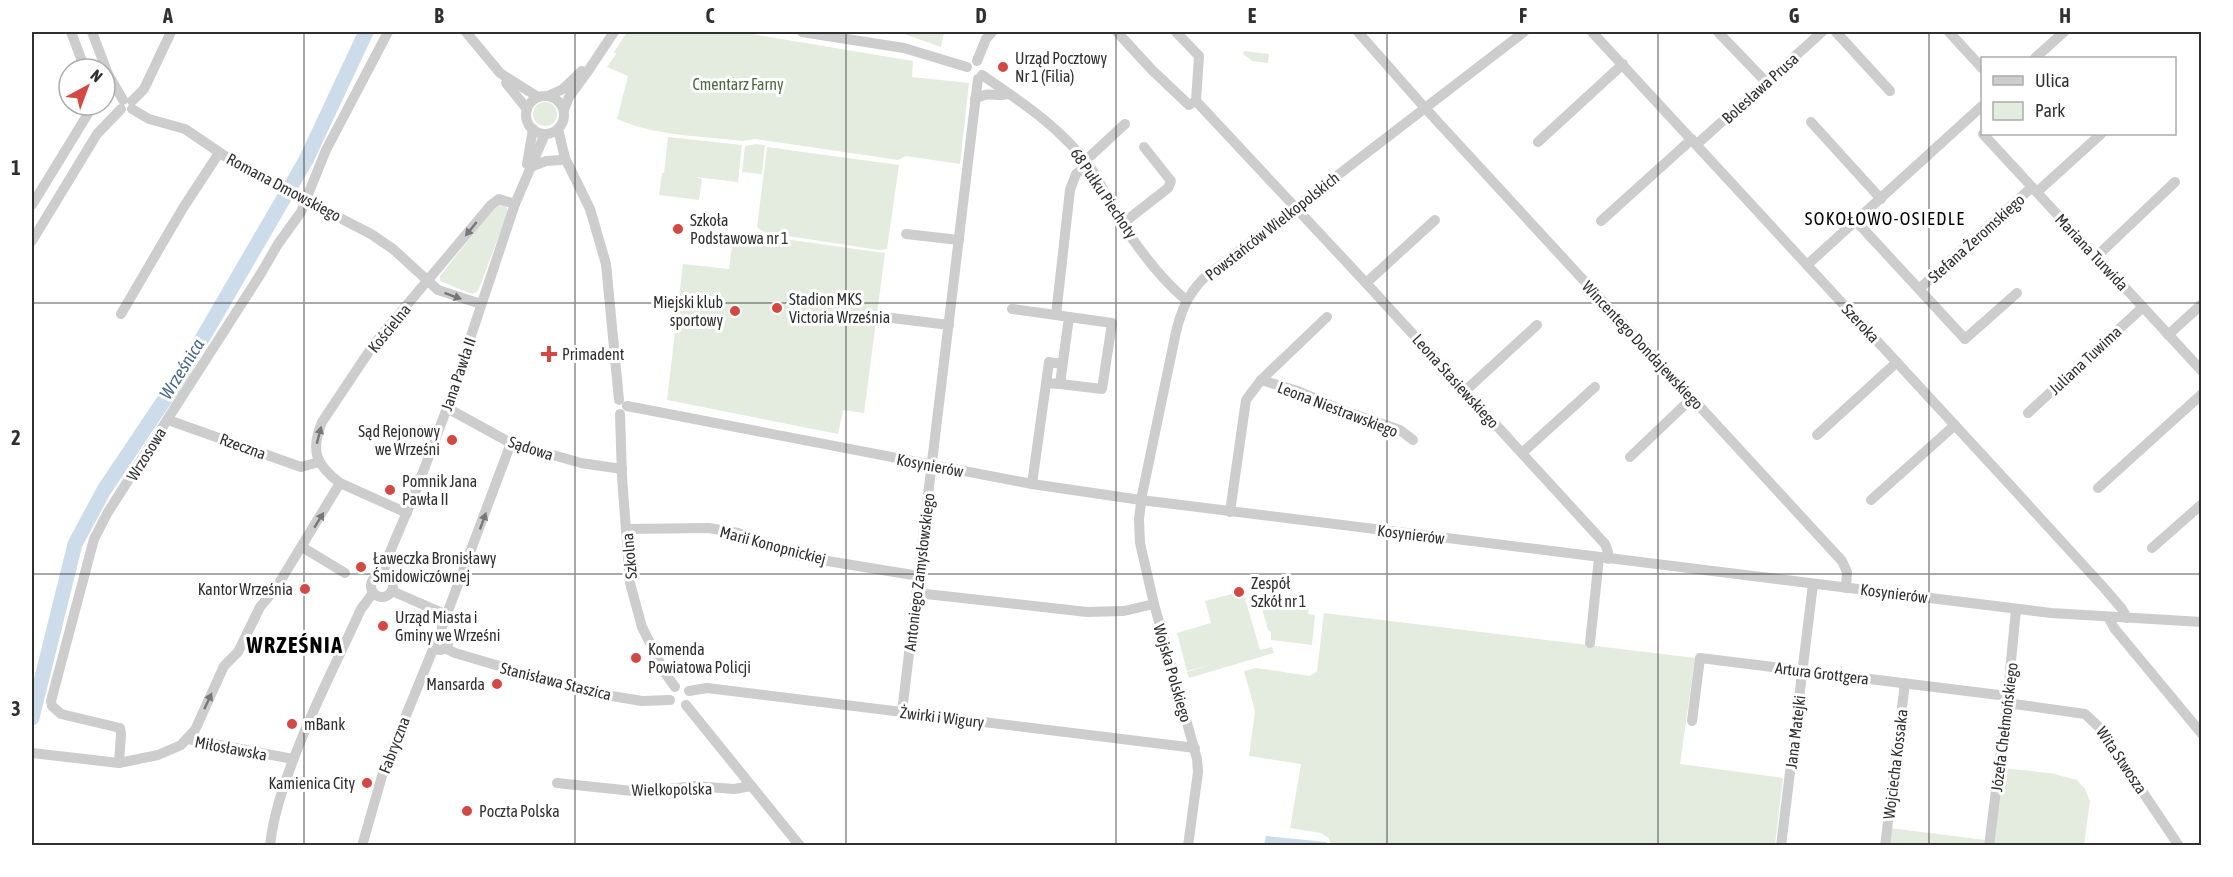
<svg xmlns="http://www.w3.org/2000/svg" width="2233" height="877" font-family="'Asap Condensed',sans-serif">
<rect width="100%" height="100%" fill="#fff"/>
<g fill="#e4ecdf">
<path d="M627 32H740L913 61 912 77 969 83 960 164 906 156 898 160 755 139 742 141C701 136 655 136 617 119L628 76 607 67 616 54 614 52Z"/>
<path d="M899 32H944L941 47Z"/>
<path d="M1244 51 1269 54 1268 63 1252 61 1243 54Z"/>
<circle cx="545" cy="114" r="12"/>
<path d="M668 137 742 145 738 182 695 177 702 179 699 200 659 195 662 173H664Z"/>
<path d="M756 144 765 145 762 174 742 172 745 146Z"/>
<path d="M767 147 899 165 887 249 879 250 775 234 762 231 757 227Z"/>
<path d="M500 204 506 206 508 212 478 291 472 294 440 281V276L490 213Z"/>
<path d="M754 235 885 253 864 413 843 410 838 434 667 400 683 264 729 269 732 246 753 247Z"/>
<path d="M1243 591 1260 650 1272 647 1274 653 1189 678 1187 672 1209 665 1187 671 1177 633 1211 623 1205 601Z"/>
<path d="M1265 601 1309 605 1308 614 1315 615 1312 645 1271 640V632L1268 630 1261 605Z"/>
<path d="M1324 613 1695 658 1680 764 1783 778 1775 845H1331L1329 838 1321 833 1290 828 1301 764 1249 756 1255 711 1244 671 1256 668 1310 676 1317 671Z"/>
<path d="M2002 768 2050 773 2077 780 2085 789 2090 801 2084 845 1992 846Z"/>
<path d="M1890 828 1986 840 1985 845 1888 846Z"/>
</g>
<path fill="#cddcea" d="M1266 836 1326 842V845H1264Z"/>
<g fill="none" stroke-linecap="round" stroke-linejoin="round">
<path stroke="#cddcea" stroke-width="15" d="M32 718 75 544 104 490 181 375 306 160 366 32"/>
<g stroke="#cdcdcd" stroke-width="10">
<path d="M71 32 85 69"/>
<path d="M92 32 108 74 123 100"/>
<path d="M466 32 500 73 538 97"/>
<path d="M802 32 904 48 967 67"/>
<path d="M1117 32 1152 70 1189 105 1196 101"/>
<path d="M1176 32 1199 56 1196 101 1366 283 1605 544 1608 552V559"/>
<path d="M1358 32 1425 108 1842 561 1847 572 1846 588"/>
<path d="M1592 32 2010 485 2105 589 2122 609 2127 618"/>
<path d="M1718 32 1766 82"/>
<path d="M1836 32 1890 91"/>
<path d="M1949 32 1982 68"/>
<path d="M2035 58 2064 32"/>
<path d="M977 61 986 39 992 32"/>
<path d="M982 75C1023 103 1060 127 1090 167 1102 183 1108 203 1119 219 1137 247 1161 279 1186 300"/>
<path d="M506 83 527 109"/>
<path d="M548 96 563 89 582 71"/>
<circle cx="545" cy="115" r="19"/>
<path d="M975 99C989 90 995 98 1008 94"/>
<path d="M132 101 144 89 171 32"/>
<path d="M132 109 149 119 185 129 241 167 371 234 393 249 438 290 481 304"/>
<path d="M564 110 569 97 588 71 614 32"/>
<path d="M1811 122 1881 199"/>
<path d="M558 129 565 158 590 209 606 264 619 400"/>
<path d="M1983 134 2202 371"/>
<path d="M1538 142 1623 64"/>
<path d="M1697 144 1822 32"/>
<path d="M1085 161 1125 124"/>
<path d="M527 164 533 129"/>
<path d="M530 167 546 161 561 160"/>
<path d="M2037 192 2101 134"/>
<path d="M32 205 89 112 91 105"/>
<path d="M1601 221 1692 139"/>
<path d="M1856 221 1965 339 2017 293"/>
<path d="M1122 224 1168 188 1171 181 1144 147"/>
<path d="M906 234 959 240"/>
<path d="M32 241 97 134 121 109"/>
<path d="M2096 257 2175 182"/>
<path d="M1807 265 1982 106"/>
<path d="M1366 283 1435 220"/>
<path d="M1919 289 2032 187"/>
<path d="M1012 309 1056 315"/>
<path d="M121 314 183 208 219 153"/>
<path d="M892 318 949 325"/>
<path d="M2168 335 2202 304"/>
<path d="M1261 380 1298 391 1347 412 1400 430 1413 440"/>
<path d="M1046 383 1060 384 1069 317 1056 315 1070 190 1076 174 1088 164"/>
<path d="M1060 384 1102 389 1112 323 1069 317"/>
<path d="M1465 391 1537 325"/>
<path d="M627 406 1032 484 1141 500 2051 613 2202 622"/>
<path d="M447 408 511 443 581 463 622 469"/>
<path d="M2028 413 2143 307"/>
<path d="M620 414 622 477 630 583 642 627 665 673 675 687"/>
<path d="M168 420 301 467 319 462"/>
<path d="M1817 435 1897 362"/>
<path d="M1522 453 1595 387"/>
<path d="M1630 457 1692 398"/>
<path d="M1032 484 1049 362 1062 364"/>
<path d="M2098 488 2202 394"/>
<path d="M1871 500 1955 425"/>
<path d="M1230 512 1246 400 1261 380 1327 317"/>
<path d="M407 513 340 483C316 465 310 451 322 422L374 344 491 205 499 199 515 204"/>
<path d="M626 529 709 528 738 533 803 557 919 576"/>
<path d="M302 547 345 573"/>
<path d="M2152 548 2202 504"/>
<path d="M383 575 387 559 417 488 447 408 515 204 545 134"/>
<circle cx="382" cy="586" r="11"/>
<path d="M392 591 447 615"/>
<path d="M917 593 1087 612 1124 611 1154 604"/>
<path d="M2109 618 2114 628 2202 734"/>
<path d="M441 634 442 627 511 443"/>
<circle cx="440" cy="642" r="8"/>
<path d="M1590 643 1599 558"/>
<path d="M445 648 455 653 587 692 642 701 670 700"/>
<path d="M689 691 707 688 1195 748"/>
<path d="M2007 703 2085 714 2099 727 2179 846"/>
<path d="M686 705 800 846"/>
<path d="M902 712 978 79"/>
<path d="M1692 721 1700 658 2007 696"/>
<path d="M188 739 293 759"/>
<path d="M32 753 119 763 158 755 181 745 195 730 224 666 238 652 260 607 276 588 340 483"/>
<path d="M119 763 121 734 120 728 61 714 52 706 51 701 94 539 108 512 260 275 278 244 301 212 326 150 388 32"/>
<path d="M557 783 642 792 694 786 734 789 752 786"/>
<path d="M270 846C272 824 278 803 285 783 305 723 335 666 361 609L373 593"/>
<path d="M362 846 384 769 434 647"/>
<path d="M1188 846 1198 772 1197 759 1154 604 1140 543 1139 519 1142 495 1176 332C1181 311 1188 294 1204 278L1524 32"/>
<path d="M1781 846 1813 584"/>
<path d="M1885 846 1905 683"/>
<path d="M1989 846 2007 703 2016 609"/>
</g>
</g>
<defs><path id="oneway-solid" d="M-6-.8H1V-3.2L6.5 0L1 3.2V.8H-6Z" transform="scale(1.5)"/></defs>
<g fill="#777">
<use href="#oneway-solid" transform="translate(471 229) rotate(129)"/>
<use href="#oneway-solid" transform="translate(453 296) rotate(20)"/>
<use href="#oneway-solid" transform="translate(319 435) rotate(-76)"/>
<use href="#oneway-solid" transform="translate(319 520) rotate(-58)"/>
<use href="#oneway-solid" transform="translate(483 521) rotate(-70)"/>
<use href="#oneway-solid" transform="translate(208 701) rotate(-65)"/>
</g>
<path fill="none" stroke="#303030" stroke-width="1.5" stroke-opacity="0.55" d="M304 32V846M575 32V846M846 32V846M1116 32V846M1387 32V846M1658 32V846M1929 32V846M32 303H2202M32 574H2202"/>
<g fill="#d74742" stroke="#fff" stroke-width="2">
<circle cx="1003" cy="67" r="6"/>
<circle cx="678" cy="229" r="6"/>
<circle cx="777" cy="308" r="6"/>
<circle cx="735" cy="311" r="6"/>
<path d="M546 345h6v6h6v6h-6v6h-6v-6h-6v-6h6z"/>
<circle cx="452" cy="440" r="6"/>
<circle cx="390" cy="490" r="6"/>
<circle cx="361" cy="567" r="6"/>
<circle cx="305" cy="589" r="6"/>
<circle cx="1239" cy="592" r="6"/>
<circle cx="383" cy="626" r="6"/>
<circle cx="636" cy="658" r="6"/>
<circle cx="497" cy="684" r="6"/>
<circle cx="292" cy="724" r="6"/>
<circle cx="367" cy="783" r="6"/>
<circle cx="467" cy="811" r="6"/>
</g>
<g text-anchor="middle" stroke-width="6" stroke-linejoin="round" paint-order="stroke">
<g font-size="16" fill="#303030" stroke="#fff" text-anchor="start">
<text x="1015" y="64">Urząd Pocztowy<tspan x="1015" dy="18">Nr 1 (Filia)</tspan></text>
<text x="690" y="226">Szkoła<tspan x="690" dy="18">Podstawowa nr 1</tspan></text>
<text x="789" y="305">Stadion MKS<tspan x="789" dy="18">Victoria Września</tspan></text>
<text x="723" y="308" text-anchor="end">Miejski klub<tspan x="723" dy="18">sportowy</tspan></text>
<text x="562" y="360">Primadent</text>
<text x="440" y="437" text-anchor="end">Sąd Rejonowy<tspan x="440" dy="18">we Wrześni</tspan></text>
<text x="402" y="487">Pomnik Jana<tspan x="402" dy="18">Pawła II</tspan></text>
<text x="373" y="564">Ławeczka Bronisławy<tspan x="373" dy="18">Śmidowiczównej</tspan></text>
<text x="1251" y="589">Zespół<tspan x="1251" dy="18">Szkół nr 1</tspan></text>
<text x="293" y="595" text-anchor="end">Kantor Września</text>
<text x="395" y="623">Urząd Miasta i<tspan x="395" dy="18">Gminy we Wrześni</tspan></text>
<text x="648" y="655">Komenda<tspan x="648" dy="18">Powiatowa Policji</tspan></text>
<text x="485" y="690" text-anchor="end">Mansarda</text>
<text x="304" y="730">mBank</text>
<text x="355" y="789" text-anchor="end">Kamienica City</text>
<text x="479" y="817">Poczta Polska</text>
</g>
<g font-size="16" fill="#4f6841" stroke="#fff">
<text x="738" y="90">Cmentarz Farny</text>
</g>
<g font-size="16" fill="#303030" stroke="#fff">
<text transform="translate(1760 88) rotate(-42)" y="6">Bolesława Prusa</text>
<text transform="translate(284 187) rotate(28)" y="6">Romana Dmowskiego</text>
<text transform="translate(1104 193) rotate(56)" y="6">68 Pułku Piechoty</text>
<text transform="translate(1272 226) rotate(-38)" y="6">Powstańców Wielkopolskich</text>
<text transform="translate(1976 238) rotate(-42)" y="6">Stefana Żeromskiego</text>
<text transform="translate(2092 252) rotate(47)" y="6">Mariana Turwida</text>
<text transform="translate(1861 323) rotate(47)" y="6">Szeroka</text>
<text transform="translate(389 328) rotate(-51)" y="6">Kościelna</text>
<text transform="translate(1643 345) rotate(47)" y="6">Wincentego Dondajewskiego</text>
<text transform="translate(2085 360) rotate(-43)" y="6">Juliana Tuwima</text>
<text transform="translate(458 374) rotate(-71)" y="6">Jana Pawła II</text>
<text transform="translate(1456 381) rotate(48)" y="6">Leona Stasiewskiego</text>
<text transform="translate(1338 409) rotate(21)" y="6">Leona Niestrawskiego</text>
<text transform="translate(243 446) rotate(20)" y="6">Rzeczna</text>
<text transform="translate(531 448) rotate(18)" y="6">Sądowa</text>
<text transform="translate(146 454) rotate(-58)" y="6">Wrzosowa</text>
<text transform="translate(930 465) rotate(11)" y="6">Kosynierów</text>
<text transform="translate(1411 534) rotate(7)" y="6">Kosynierów</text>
<text transform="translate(773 545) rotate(15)" y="6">Marii Konopnickiej</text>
<text transform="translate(629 556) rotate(-95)" y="6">Szkolna</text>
<text transform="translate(919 572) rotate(-83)" y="6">Antoniego Zamysłowskiego</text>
<text transform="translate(1894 593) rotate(7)" y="6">Kosynierów</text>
<text transform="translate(1173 673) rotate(74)" y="6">Wojska Polskiego</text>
<text transform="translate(1822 673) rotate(7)" y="6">Artura Grottgera</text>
<text transform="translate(556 681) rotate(14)" y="6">Stanisława Staszica</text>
<text transform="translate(942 717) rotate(7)" y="6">Żwirki i Wigury</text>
<text transform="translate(2004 727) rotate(-83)" y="6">Józefa Chełmońskiego</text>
<text transform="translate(1795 732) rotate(-83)" y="6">Jana Matejki</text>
<text transform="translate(394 745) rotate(-69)" y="6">Fabryczna</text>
<text transform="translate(231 748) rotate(11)" y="6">Miłosławska</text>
<text transform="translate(2122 760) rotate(56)" y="6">Wita Stwosza</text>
<text transform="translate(1895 764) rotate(-83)" y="6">Wojciecha Kossaka</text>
<text transform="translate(672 789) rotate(-1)" y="6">Wielkopolska</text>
</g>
<g font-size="18" letter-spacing="1.5" fill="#000" stroke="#fff">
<text x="1885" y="225">SOKOŁOWO-OSIEDLE</text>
</g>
<g font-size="18" font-style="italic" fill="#44688c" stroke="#fff">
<text transform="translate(182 369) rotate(-58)" y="6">Wrześnica</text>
</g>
<g font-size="22" font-weight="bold" letter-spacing="1.5" fill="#000" stroke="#fff">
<text x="295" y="653">WRZEŚNIA</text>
</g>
</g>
<rect width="2233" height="877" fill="none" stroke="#ffffff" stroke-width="66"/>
<rect x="1981" y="57" width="195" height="78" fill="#ffffff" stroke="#acacac" stroke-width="1.5"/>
<rect x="1993" y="76" width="30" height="9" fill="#cdcdcd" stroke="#acacac" stroke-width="1.5"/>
<text x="2035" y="87" font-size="18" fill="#303030">Ulica</text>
<rect x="1993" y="102" width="30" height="18" fill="#e4ecdf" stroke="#acacac" stroke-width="1.5"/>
<text x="2035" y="117" font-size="18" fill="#303030">Park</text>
<g transform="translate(87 87) rotate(41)"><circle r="28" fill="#ffffff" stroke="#acacac" stroke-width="1.5"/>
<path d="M0-4.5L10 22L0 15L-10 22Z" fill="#d74742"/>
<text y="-9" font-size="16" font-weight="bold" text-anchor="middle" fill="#303030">N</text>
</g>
<rect x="33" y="33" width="2167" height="811" fill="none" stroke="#303030" stroke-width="2"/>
<g font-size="20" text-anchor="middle" font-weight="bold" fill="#303030">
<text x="168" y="23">A</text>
<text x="439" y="23">B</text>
<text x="710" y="23">C</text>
<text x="981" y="23">D</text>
<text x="1252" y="23">E</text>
<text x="1523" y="23">F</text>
<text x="1794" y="23">G</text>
<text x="2065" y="23">H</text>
<text x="16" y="175">1</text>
<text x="16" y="445">2</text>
<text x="16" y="716">3</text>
</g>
</svg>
